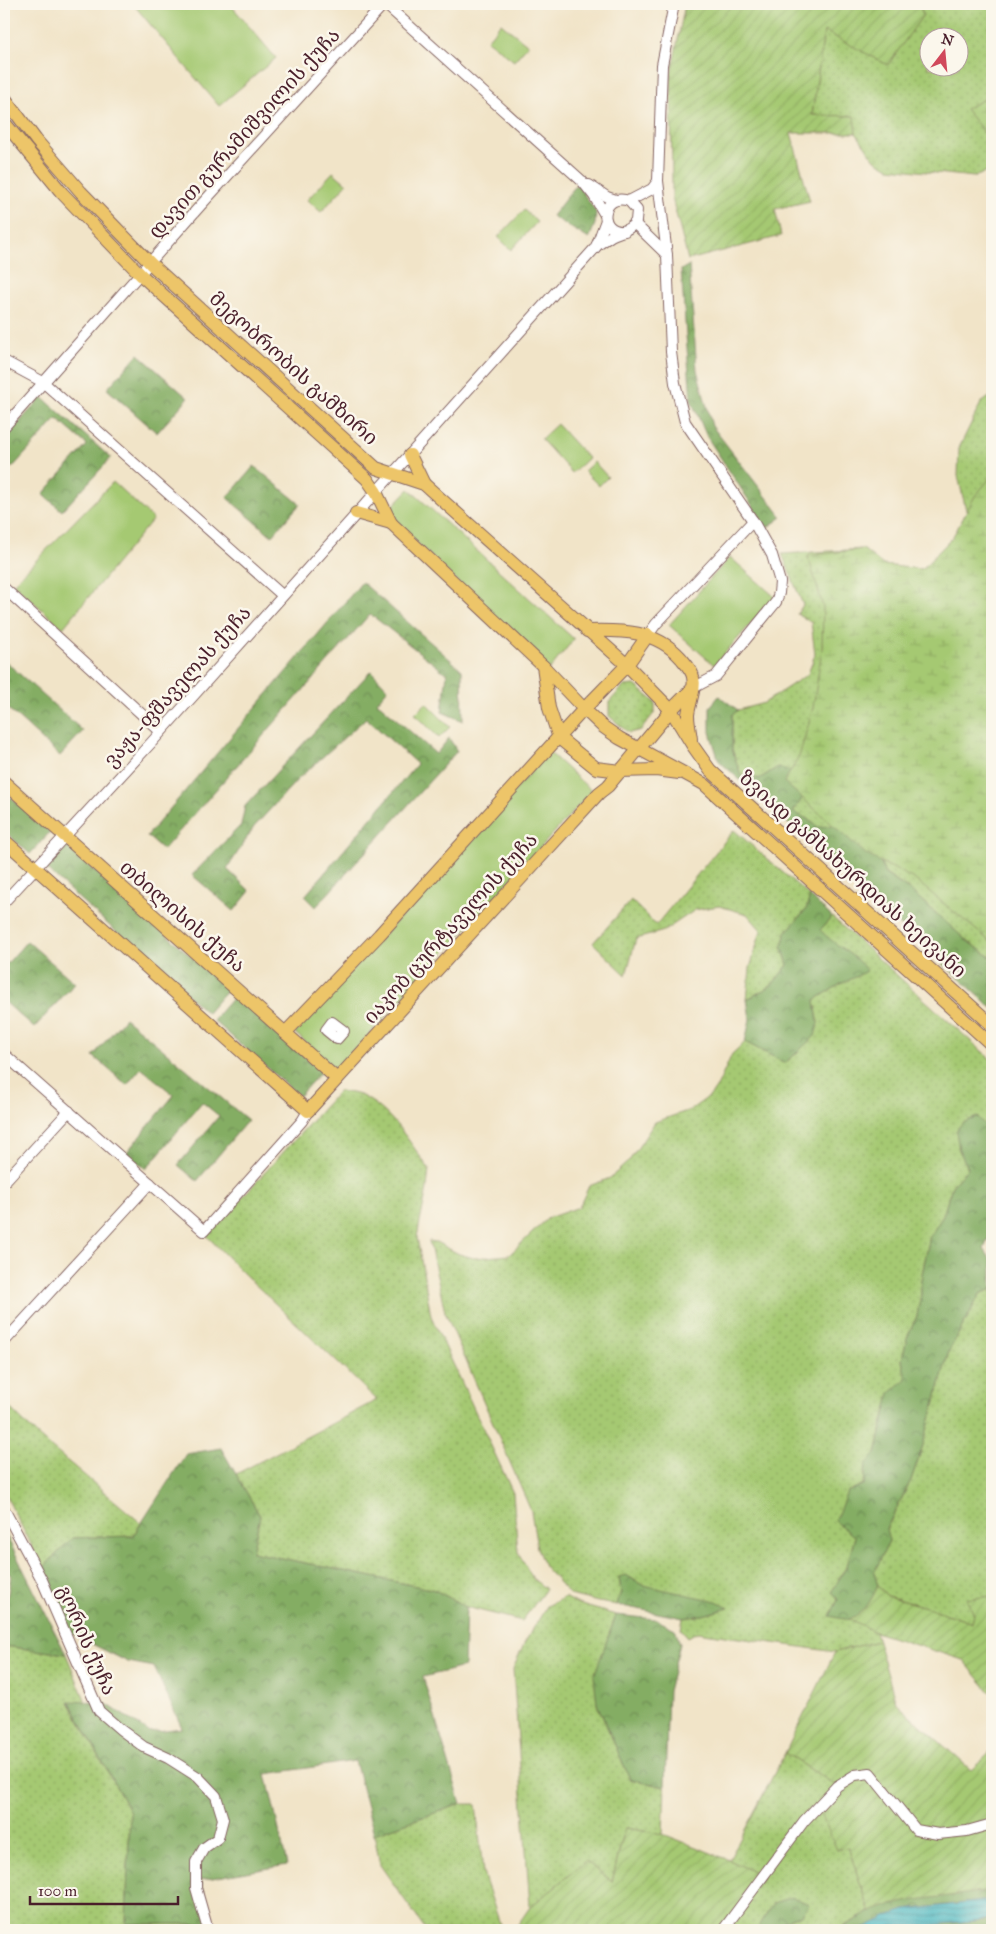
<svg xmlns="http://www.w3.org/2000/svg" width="996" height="1934" font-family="'IM FELL Great Primer','Noto Serif Georgian',serif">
<defs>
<pattern id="grass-dots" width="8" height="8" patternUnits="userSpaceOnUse" patternTransform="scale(1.25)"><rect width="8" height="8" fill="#a5c972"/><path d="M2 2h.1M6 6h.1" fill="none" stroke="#90ac63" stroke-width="1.8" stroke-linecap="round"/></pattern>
<pattern id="forest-crowns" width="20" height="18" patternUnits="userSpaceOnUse" patternTransform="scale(1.25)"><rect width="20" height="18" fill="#84ad64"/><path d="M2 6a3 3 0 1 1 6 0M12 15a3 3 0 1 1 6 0" fill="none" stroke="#6e8c53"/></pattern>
<pattern id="wetland-marsh" width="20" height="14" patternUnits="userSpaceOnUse" patternTransform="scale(1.25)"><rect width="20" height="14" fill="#a5c972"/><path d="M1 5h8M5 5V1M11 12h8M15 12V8" fill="none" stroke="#90ac63"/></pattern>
<pattern id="garden-furrows" width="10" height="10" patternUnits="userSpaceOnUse" patternTransform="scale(1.25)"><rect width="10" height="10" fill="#a5c972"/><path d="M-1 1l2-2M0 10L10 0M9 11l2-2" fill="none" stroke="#90ac63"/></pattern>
<pattern id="water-rules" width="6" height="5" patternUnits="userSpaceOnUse" patternTransform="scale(1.25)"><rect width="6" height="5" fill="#48b7c1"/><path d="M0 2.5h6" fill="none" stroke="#3e949d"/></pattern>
</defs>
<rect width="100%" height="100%" fill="#fbf7ec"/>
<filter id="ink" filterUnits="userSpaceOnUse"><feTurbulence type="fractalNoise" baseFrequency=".02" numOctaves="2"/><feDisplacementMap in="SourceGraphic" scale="10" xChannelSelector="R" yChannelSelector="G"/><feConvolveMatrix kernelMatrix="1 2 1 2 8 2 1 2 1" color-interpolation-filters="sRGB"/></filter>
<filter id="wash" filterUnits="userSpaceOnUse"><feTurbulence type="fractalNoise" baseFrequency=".0096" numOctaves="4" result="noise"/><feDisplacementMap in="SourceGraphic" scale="20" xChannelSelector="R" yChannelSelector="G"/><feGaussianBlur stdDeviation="1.12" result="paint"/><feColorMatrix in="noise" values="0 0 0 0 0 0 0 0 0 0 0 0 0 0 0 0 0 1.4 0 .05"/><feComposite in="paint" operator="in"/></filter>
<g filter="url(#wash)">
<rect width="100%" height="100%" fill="#f1e4c8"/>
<g fill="url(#grass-dots)" stroke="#78744e" fill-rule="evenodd">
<path d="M919 4H992V170L974 177 889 168 875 160 856 133 853 116 812 115 824 31 923 15ZM928 38H958V68H928Z"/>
<path d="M992 395V958L967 941 912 892 884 873 876 849 818 827 807 819 793 812 809 788 778 767 759 779 741 776 732 749V715L738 710 764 703 808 674 815 654 811 622 797 614 803 605 782 554 863 549 888 574 949 573 970 527 958 476 959 448 981 403Z"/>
<path d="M635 685 655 702V712L641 730 629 733 609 716V702L624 686Z"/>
<path d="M734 830 810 896 806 910 786 932 782 946 788 965 771 986 747 999 750 968 761 930 747 914 719 906 695 910 664 931 636 939 626 975 593 943 631 900 656 925Z"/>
<path d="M832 917 992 1060V1123L959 1150 968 1168 952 1186 943 1216 930 1236 921 1279V1295L917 1316 907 1338 902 1360 906 1379 885 1413 876 1454 866 1464 864 1484 847 1492 855 1536 847 1566 839 1578 838 1600 830 1616 850 1619 875 1632 878 1641 835 1652 697 1632 688 1637 681 1629 683 1618 703 1615 728 1608 642 1585 626 1575 619 1577 621 1591 617 1605 598 1602 570 1595 544 1566 537 1548 531 1511 445 1312 429 1241 436 1242 459 1254 474 1258 509 1255 548 1218 579 1207 589 1186 610 1178 629 1161 655 1122 690 1110 711 1095 718 1085 732 1054 745 1042 785 1063 798 1052 818 1023 815 1000 839 985 847 952 831 942 820 930Z"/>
<path d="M339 1091C346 1092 355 1093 362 1096 392 1111 410 1143 429 1169L427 1188 417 1237 431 1316 513 1493 518 1552 533 1579 546 1589 522 1621 466 1607 435 1590 252 1552 260 1516 236 1474 377 1400 241 1271 207 1236Z"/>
<path d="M992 1289V1596L967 1599 974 1614 972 1623 933 1609 887 1596 878 1586 874 1573 889 1541 886 1530 911 1480 923 1445 949 1351 980 1294Z"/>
<path d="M4 1402 39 1437 141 1523 133 1536 72 1538 43 1568 4 1492Z"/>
<path d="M565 1597 578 1604 616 1615 606 1643 597 1704 630 1779 665 1787 663 1834 625 1828 612 1882 586 1861 530 1907 513 1669 525 1642 547 1606Z"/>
<path d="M4 1646 66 1654 86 1702H69L130 1812 126 1924H198L200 1930H4Z"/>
<path d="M785 1753 837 1786V1850L848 1847 870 1912 837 1930H779L781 1924 793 1917 802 1915 761 1923 757 1930H723L762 1876 729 1860Z"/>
<path d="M461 1804H476L483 1873 502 1930H426L380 1865 374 1834Z"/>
<path d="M934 1925 931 1930H878L892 1926Z"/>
</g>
<g fill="url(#forest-crowns)" stroke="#676648">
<path d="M577 184 596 212 595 224 589 239 552 216Z"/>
<path d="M689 265 697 370 712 426 782 517 767 528 707 437 691 400 681 270Z"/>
<path d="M138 354 188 398 157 433 107 389Z"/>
<path d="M42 397 111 458 62 511 43 494 87 445 57 419 12 468 6 463 4 466V439Z"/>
<path d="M254 466 300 504 272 536 227 498Z"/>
<path d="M362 582 462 670 463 721 442 712 447 674 370 614 163 850 147 836Z"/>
<path d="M4 660 83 731 60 756 4 705Z"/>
<path d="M371 671 388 689 377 702 436 754 449 738 457 751 316 907 305 896 417 764 366 718 298 779 254 827 227 869 250 891 234 911 192 875 241 825 245 806Z"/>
<path d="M719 696 738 710 732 715V749L741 776 759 779 778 767 804 775 809 788 793 812 807 819 818 827 849 824 876 849 885 874 912 892 967 941 992 958V1008L719 761 710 732V707Z"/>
<path d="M4 791 50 832 30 854 4 831Z"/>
<path d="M67 846 228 989 207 1013 46 869Z"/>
<path d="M810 896 832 917 820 930C835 946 855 954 867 971L839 985 815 1000 818 1023 815 1036 785 1063 745 1042 750 1019 747 999 771 986 788 965 782 946 786 932 806 910Z"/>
<path d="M27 941 75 983 34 1028 4 1001V967Z"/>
<path d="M235 995 322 1071 299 1096 213 1020Z"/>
<path d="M125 1018 248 1120 197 1181 178 1165 219 1116 202 1102 146 1169 126 1153 174 1095 141 1068 127 1085 93 1056Z"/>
<path d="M977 1117 987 1127 992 1123V1201L991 1205 992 1206V1230L984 1249 992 1261V1289L980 1294 949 1351 923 1445 911 1480 886 1529 889 1541 874 1573 878 1586C872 1598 865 1617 850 1619 844 1620 836 1617 830 1616L838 1600 832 1591 847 1566 855 1537 835 1521 847 1492 864 1484 866 1464 876 1454 890 1393 906 1379 902 1360 907 1338 917 1316 921 1295V1280L930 1236 943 1216 952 1186 968 1168 959 1150 956 1131 962 1123Z"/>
<path d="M221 1448 260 1516 252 1552 435 1590 466 1607 464 1667 423 1677 461 1804 374 1834 355 1761 266 1774 287 1865 201 1880 212 1919 198 1924H126L130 1812 69 1701 105 1703 149 1732 182 1728 154 1667 128 1662 68 1632 43 1568 72 1538 133 1536 186 1454Z"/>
<path d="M4 1531 66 1654 4 1646V1615L11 1576 4 1567Z"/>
<path d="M626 1575 642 1585 712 1600 729 1608 703 1615 683 1618 617 1605 621 1591 619 1577Z"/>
<path d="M616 1615 655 1619 675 1629 680 1644 668 1691 665 1787 630 1779 597 1704 594 1676Z"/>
<path d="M973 1891 992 1892V1900L905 1910 860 1930H837C854 1922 870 1910 889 1905 916 1896 945 1898 973 1891Z"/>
<path d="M792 1897 809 1904 802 1915 793 1917 781 1923 779 1930H757L773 1903Z"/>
<path d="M992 1919V1930H931L934 1925Z"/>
</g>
<g fill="url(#wetland-marsh)" stroke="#78744e">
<path d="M992 95V142L965 109Z"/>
<path d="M992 476V943L914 879 867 855 784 782 799 757 813 708 822 649 823 607 808 556 863 549 883 565 922 569 952 538 975 496Z"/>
</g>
<g fill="#a5c972" stroke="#78744e">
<path d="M133 4H230L276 58 219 106Z"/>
<path d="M501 23 528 45 514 61 487 40Z"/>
<path d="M333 172 347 184 321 212 307 200Z"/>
<path d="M524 210 537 222 511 250 498 237Z"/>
<path d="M557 424 588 458 572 473 541 439Z"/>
<path d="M594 462 608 477 599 486 584 471Z"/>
<path d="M113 482 153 519 63 628 13 584Z"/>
<path d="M409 489 574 639 549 670 386 513Z"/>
<path d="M730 557 775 597 714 665 669 625Z"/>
<path d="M426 703 450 727 439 738 415 714Z"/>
<path d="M549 752 592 791 337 1070 295 1033Z"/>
</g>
<g fill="url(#garden-furrows)" stroke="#78744e">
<path d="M685 4H919L923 15 888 65 824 31 812 115 854 116 856 133H791L810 201 775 209 781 236 688 260 672 198 671 74Z"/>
<path d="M878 1586 887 1596 933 1609 972 1623 974 1614 966 1599 992 1596V1694L963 1660 875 1632 850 1619C867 1610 870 1602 878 1586Z"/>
<path d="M878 1641 896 1703 971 1770 992 1751V1892C980 1892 970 1893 957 1895 926 1899 900 1900 870 1912L848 1847 837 1850 818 1806 837 1786 785 1753 835 1652Z"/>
<path d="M625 1828 663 1834 729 1860 763 1876 723 1930H514L530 1907 586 1861 612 1882Z"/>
</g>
<path fill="url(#water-rules)" stroke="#496b76" d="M992 1900V1919L924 1926H892L878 1930H860L890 1915 905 1910Z"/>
</g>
<g filter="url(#ink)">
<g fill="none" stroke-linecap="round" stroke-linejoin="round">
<g stroke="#846462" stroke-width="12">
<g id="minor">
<path d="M385 4 582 181 594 196 605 215"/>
<path d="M674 4 662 65 658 181 667 255 671 352 675 383 685 422 753 521 772 555 780 582 779 593 776 602 716 676 693 688"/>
<path d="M589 185 607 197 616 200"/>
<path d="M629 201 652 189 658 181"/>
<path d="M635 224 667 255"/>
<path d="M596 246C601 243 606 239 611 236 620 231 630 231 636 221L637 210 629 201C601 191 596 234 625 231"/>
<path d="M4 361 43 382 282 595"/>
<path d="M4 427 200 206 384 4"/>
<path d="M4 588 160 731"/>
<path d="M648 635 656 624 753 521"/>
<path d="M4 902 151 743 596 247 606 220"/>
<path d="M332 1022 344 1031 337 1039 326 1030Z"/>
<path d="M4 1054 204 1231 302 1121 308 1111"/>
<path d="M4 1182 69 1111"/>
<path d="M4 1342 150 1183"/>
<path d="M4 1509 42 1580 99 1711 121 1730 144 1747 168 1758 198 1777 216 1796 223 1819 218 1838 204 1848 196 1862V1888L208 1930"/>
<path d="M723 1930 804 1821 837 1786 855 1775 870 1773 916 1830 938 1834 967 1831 992 1824"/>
</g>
</g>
<g stroke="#846462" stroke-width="14">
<g id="major">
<path d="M4 97 36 140 81 192 151 264 376 468 424 484 627 665 671 710 693 746 710 770 992 1025"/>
<path d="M4 122 62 193 141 275 367 479 376 492 391 523 543 666 584 709 602 726 619 738 704 784 992 1045"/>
<path d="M410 455 424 484"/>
<path d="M356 513 391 523"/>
<path d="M587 631C622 630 656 630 681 658 685 663 692 670 693 677 696 690 689 703 688 715 688 723 690 731 691 739"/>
<path d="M543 666 549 708 559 738 596 768 620 771 656 770 679 773"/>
<path d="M4 782 337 1079"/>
<path d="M4 840 308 1111 599 793 608 786 671 710 693 688"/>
<path d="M285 1033 379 935 584 709 627 665 648 635"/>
</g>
</g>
<use href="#minor" stroke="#fff" stroke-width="10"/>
<use href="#major" stroke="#edc569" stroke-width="12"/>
</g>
</g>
<g text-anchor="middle" stroke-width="5" stroke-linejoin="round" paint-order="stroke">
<g font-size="20" fill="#4a1f2b" stroke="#fbf7ec">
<text transform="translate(244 133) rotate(-48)" y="7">დავით გურამიშვილის ქუჩა</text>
<text transform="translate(294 368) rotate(42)" y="7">მეგობრობის გამზირი</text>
<text transform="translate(177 686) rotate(-48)" y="7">ვაჟა-ფშაველას ქუჩა</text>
<text transform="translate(853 874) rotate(42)" y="7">ზვიად გამსახურდიას ხეივანი</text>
<text transform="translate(183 916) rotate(41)" y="7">თბილისის ქუჩა</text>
<text transform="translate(450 928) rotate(-48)" y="7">იაკობ ცურტაველის ქუჩა</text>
<text transform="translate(87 1640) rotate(66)" y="7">გორის ქუჩა</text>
</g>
</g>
<rect width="996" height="1934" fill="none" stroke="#fbf7ec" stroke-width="20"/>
<g transform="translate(944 52) rotate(16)"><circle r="24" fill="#fbf7ec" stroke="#b4a19f"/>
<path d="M0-4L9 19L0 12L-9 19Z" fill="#d1495b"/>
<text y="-8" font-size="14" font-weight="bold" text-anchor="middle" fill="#4a1f2b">N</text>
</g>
<path d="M30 1896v8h148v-8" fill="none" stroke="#4a1f2b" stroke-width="2.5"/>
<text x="38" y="1896" font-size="15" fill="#4a1f2b" stroke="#fbf7ec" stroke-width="4" paint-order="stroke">100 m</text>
</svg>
